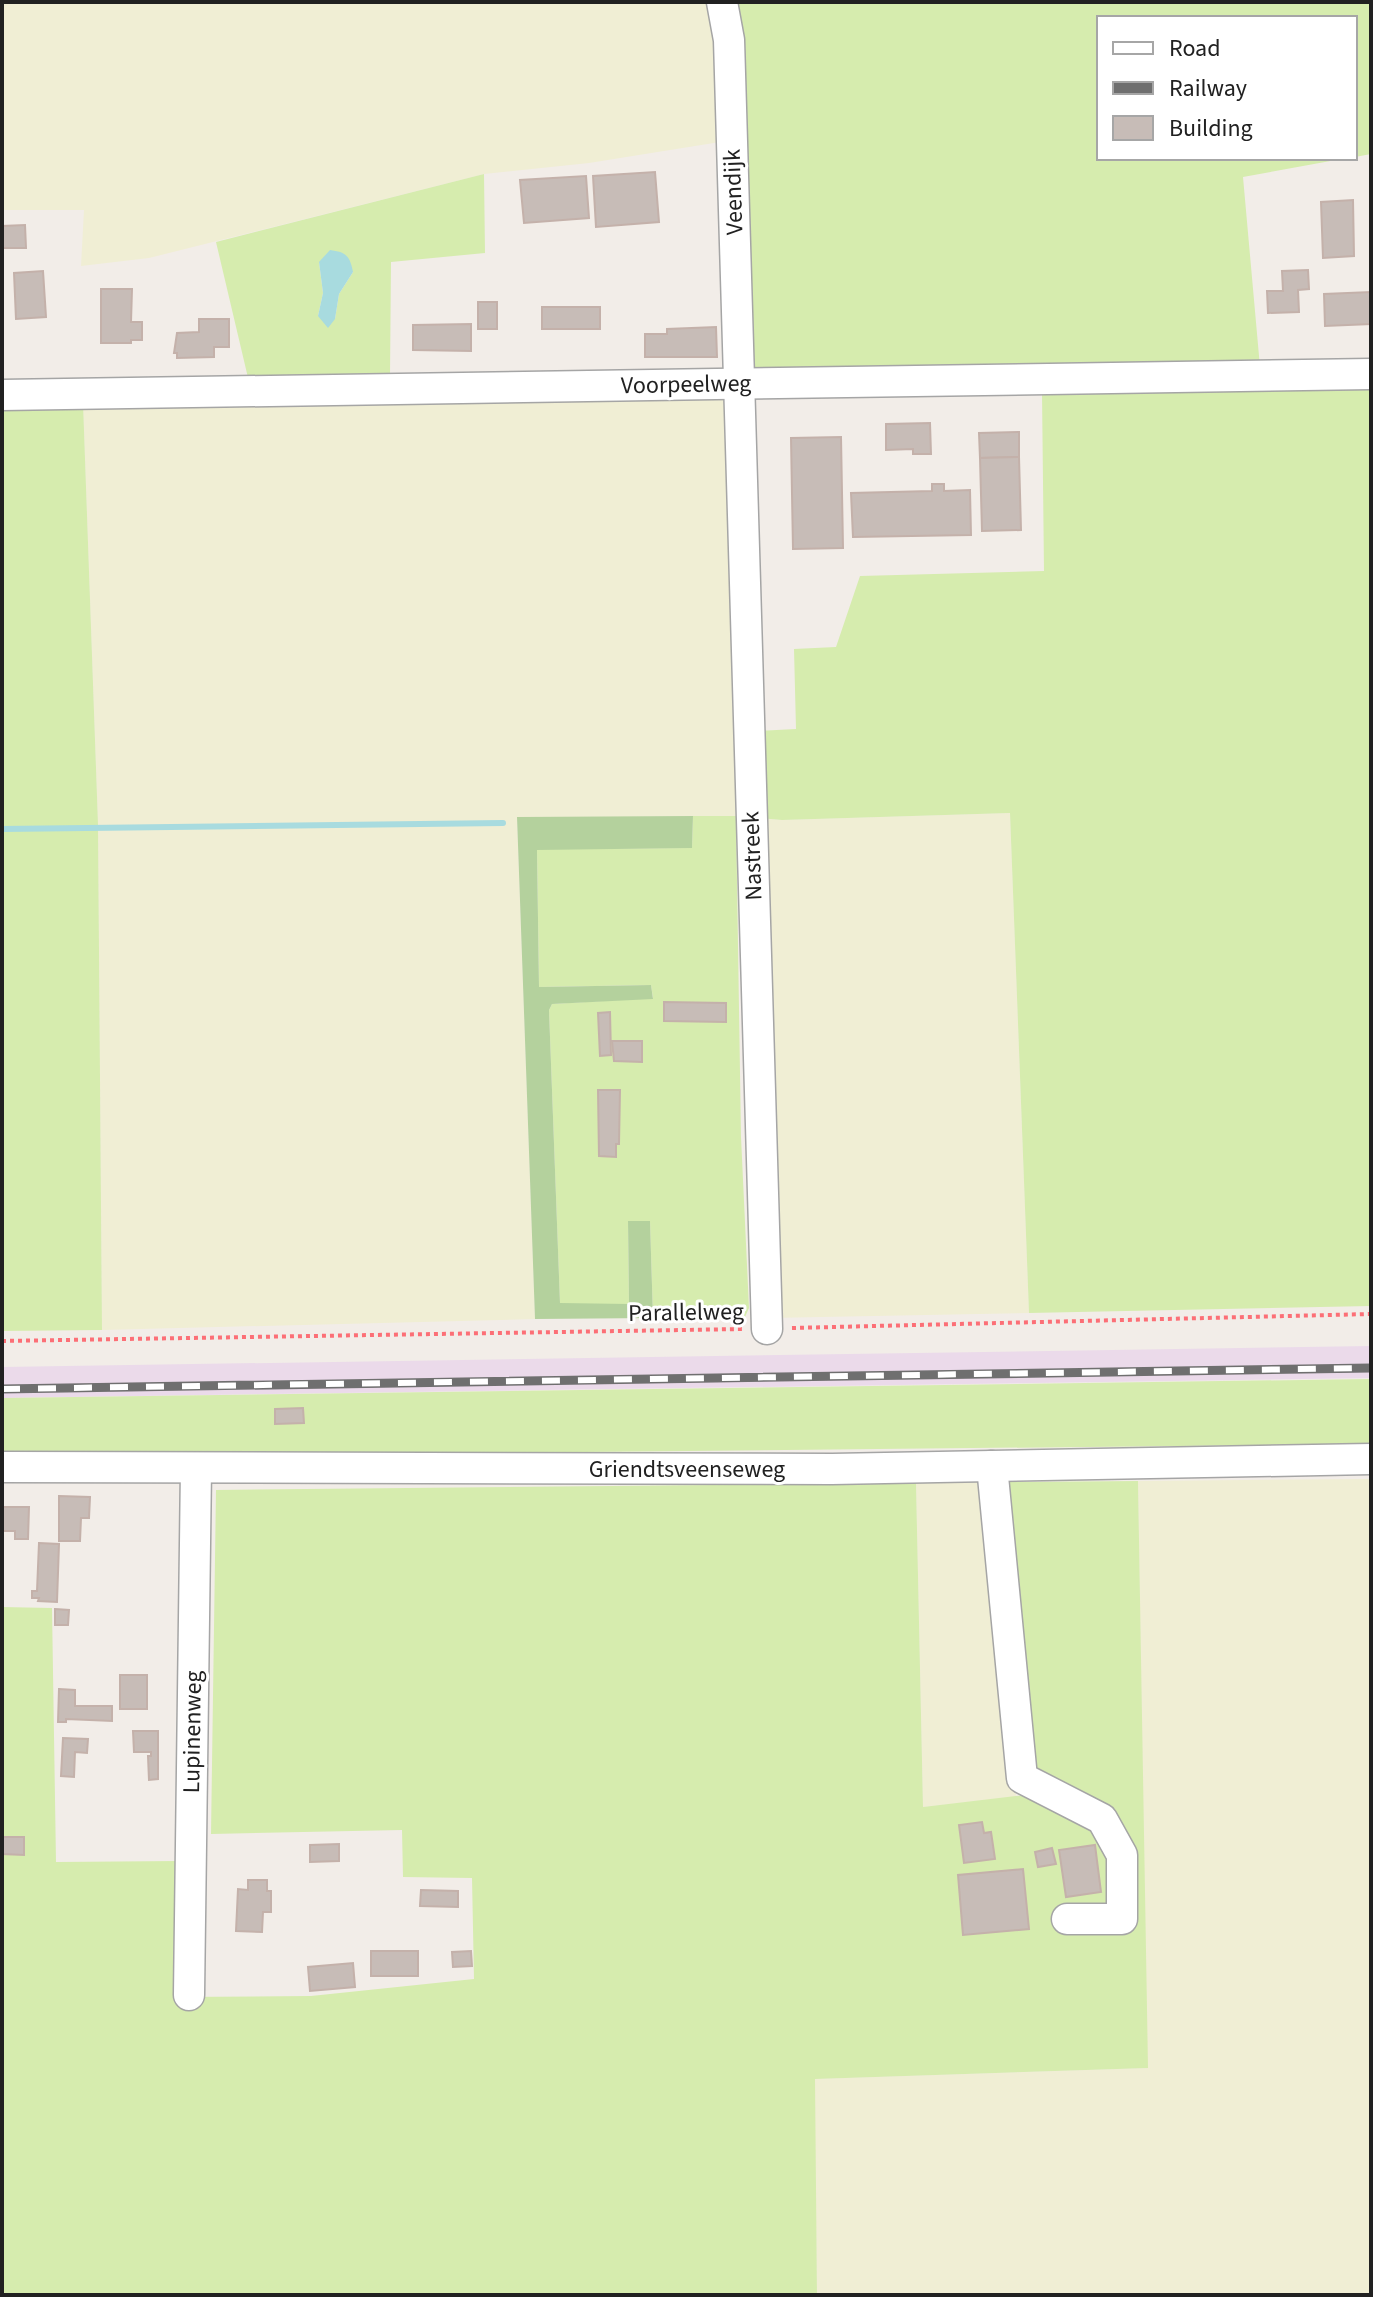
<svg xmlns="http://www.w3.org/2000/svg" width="1373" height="2297" font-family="'Source Sans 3',sans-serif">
<rect width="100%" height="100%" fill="#f2ede8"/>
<path fill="#ebdaea" d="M1371 1346V1378L2 1398V1367Z"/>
<g fill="#f0eed4">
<path d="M2 2H713L720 142 589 163 484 174 149 258 81 266 84 210H2Z"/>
<path d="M723 393 728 399 736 816 517 818 535 1319 102 1330 98 824 83 402Z"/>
<path d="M1010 813 1029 1313 769 1318 758 818 782 820Z"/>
<path d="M1371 1479V2295H817L814 2079 1147 2068 1138 1481Z"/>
<path d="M987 1482 1016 1797 923 1807 916 1483Z"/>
</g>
<g fill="#d6ecae" fill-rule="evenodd">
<path d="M734 2H1371V154L1355 157V18H1099V158H1347L1243 177 1260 367 752 374Z"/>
<path d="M484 174 485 253 391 262 390 376 249 382 216 242ZM319 262 353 272 339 294 335 319 318 316 323 293Z"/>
<path d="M1371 387V1306L1029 1313 1010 813 782 820 758 818 756 731 796 729 794 649 836 647 860 576 1044 571 1042 393Z"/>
<path d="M83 402 98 824 102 1330 2 1331V403Z"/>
<path d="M693 816H736L741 1137 749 1308 745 1317 653 1318 650 1221 628 1222 629 1304H560L549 1010 552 1004 653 998 651 985 539 987 537 849 692 848Z"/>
<path d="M1371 1379V1444L2 1458V1398Z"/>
<path d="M1138 1481 1148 2068 815 2079 817 2295H2V1607L52 1608 56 1862 179 1861 176 1997 311 1996 474 1979 472 1878 403 1877 402 1830 211 1834 216 1490 916 1483 923 1807 1034 1794 1002 1482Z"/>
</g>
<path fill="#b4d19d" d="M693 816 692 848 537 850 539 987 651 985 653 999 552 1004 549 1010 560 1303 629 1304 628 1221H650L653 1318 535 1319 517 817Z"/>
<path fill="#a8dbdf" d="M330 250C346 252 350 256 353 272L339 294 335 319 328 328 318 316 323 293 319 262Z"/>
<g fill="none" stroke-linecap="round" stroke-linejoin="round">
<path stroke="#a8dbdf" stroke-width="6" d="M2 829 503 823"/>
</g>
<g fill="#c7bcb7" stroke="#c4b1aa" stroke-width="2">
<path d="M655 172 659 222 596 227 593 176Z"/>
<path d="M586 176 589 218 524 223 520 180Z"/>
<path d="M1353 200 1354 256 1323 258 1321 202Z"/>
<path d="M25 225 26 248H2V226Z"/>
<path d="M1308 270 1309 289 1298 290 1299 312 1268 313 1267 291H1283L1282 271Z"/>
<path d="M43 271 46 317 16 319 14 273Z"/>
<path d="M101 289H132L131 322H142V340H131V343H101Z"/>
<path d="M1371 292V324L1325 326 1324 294Z"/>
<rect x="478" y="302" width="19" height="27"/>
<rect x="542" y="307" width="58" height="22"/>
<path d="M199 319H229V347H214V357L177 358V353H174L177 333 199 332Z"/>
<path d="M471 324V351L413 350V325Z"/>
<path d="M716 327 717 357H645V334H667V329Z"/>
<path d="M930 423 931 454H913V449L886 450V424Z"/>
<path d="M1019 432V457L980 458 979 433Z"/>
<path d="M841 437 843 548 793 549 791 438Z"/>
<path d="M1019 457 1021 530 982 531 980 458Z"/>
<path d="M932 484H944V491L970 490 971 535 853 537 851 493 932 491Z"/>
<path d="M664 1002 726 1003V1022L664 1021Z"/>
<path d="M610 1012 611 1055 600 1056 598 1013Z"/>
<path d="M612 1041H642V1062L614 1061Z"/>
<path d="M598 1090H620L619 1144H616V1157L599 1156Z"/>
<path d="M275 1409 303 1408 304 1423 275 1424Z"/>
<path d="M59 1496 90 1497 89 1518H81L80 1541H59Z"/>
<path d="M2 1507H29L28 1539H15V1531H2Z"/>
<path d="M39 1543 59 1544 57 1602 38 1601 39 1598H32V1591H37Z"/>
<path d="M55 1609 69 1610 68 1625H55Z"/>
<rect x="120" y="1675" width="27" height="34"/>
<path d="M59 1689 75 1690V1706H112V1721L66 1719V1722H58Z"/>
<path d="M133 1731H158V1779L149 1780 148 1756H151V1752H134Z"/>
<path d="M63 1738 88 1739 87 1753 75 1752 74 1777 61 1776Z"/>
<path d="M982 1822 984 1833 991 1832 995 1859 964 1863 959 1825Z"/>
<path d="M2 1837H24V1855L2 1854Z"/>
<path d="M339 1844V1861L310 1862V1845Z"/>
<path d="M1095 1845 1101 1892 1066 1897 1059 1850Z"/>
<path d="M1052 1848 1056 1864 1038 1867 1035 1852Z"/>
<path d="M1023 1869 1029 1929 963 1935 958 1875Z"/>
<path d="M248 1880H267V1891H271V1912H263L262 1932 236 1931 238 1889 248 1890Z"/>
<path d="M421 1890 458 1891V1907L420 1906Z"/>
<rect x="371" y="1951" width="47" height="25"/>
<path d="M471 1951 472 1966 453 1967 452 1952Z"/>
<path d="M353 1963 355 1987 310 1991 308 1967Z"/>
</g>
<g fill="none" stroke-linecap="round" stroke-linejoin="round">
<g stroke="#a5a5a5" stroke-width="33">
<g id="minor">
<path d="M722 2 729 40 767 1329"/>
<path d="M2 395 1371 374"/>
<path d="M992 1466 1022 1778 1102 1819 1122 1855V1919H1067"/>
<path d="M2 1467 832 1469 1371 1459"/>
<path d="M189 1995 196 1468"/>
</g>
</g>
<g stroke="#fc6f76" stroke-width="4" stroke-dasharray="4 4" stroke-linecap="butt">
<path d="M792 1328 1371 1314"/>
<path d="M2 1341 744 1329"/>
</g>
<use href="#minor" stroke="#fff" stroke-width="30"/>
<g stroke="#6f6f6f" stroke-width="9">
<path id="rail" d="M2 1389 1371 1368"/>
</g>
<use href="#rail" stroke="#fff" stroke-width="6" stroke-dasharray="18" stroke-linecap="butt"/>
</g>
<g text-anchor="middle" stroke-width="6" stroke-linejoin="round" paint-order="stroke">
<g font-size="24" fill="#212121" stroke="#fff">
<text transform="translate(733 192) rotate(-92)" y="8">Veendijk</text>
<text transform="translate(686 384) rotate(-1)" y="8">Voorpeelweg</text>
<text transform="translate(752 856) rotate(-92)" y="8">Nastreek</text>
<text transform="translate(686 1312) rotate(-1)" y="8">Parallelweg</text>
<text x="687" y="1477">Griendtsveenseweg</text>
<text transform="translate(192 1732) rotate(-89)" y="8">Lupinenweg</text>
</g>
</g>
<rect width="1373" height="2297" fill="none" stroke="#212121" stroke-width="8"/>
<rect x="1097" y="16" width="260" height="144" fill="#ffffff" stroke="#a6a6a6" stroke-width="2"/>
<rect x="1113" y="42" width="40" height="12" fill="#ffffff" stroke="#a6a6a6" stroke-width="2"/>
<text x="1169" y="56" font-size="24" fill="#212121">Road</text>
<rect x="1113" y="82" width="40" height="12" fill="#6f6f6f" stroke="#a6a6a6" stroke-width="2"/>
<text x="1169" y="96" font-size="24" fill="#212121">Railway</text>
<rect x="1113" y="116" width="40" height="24" fill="#c7bcb7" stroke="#a6a6a6" stroke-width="2"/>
<text x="1169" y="136" font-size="24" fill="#212121">Building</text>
</svg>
